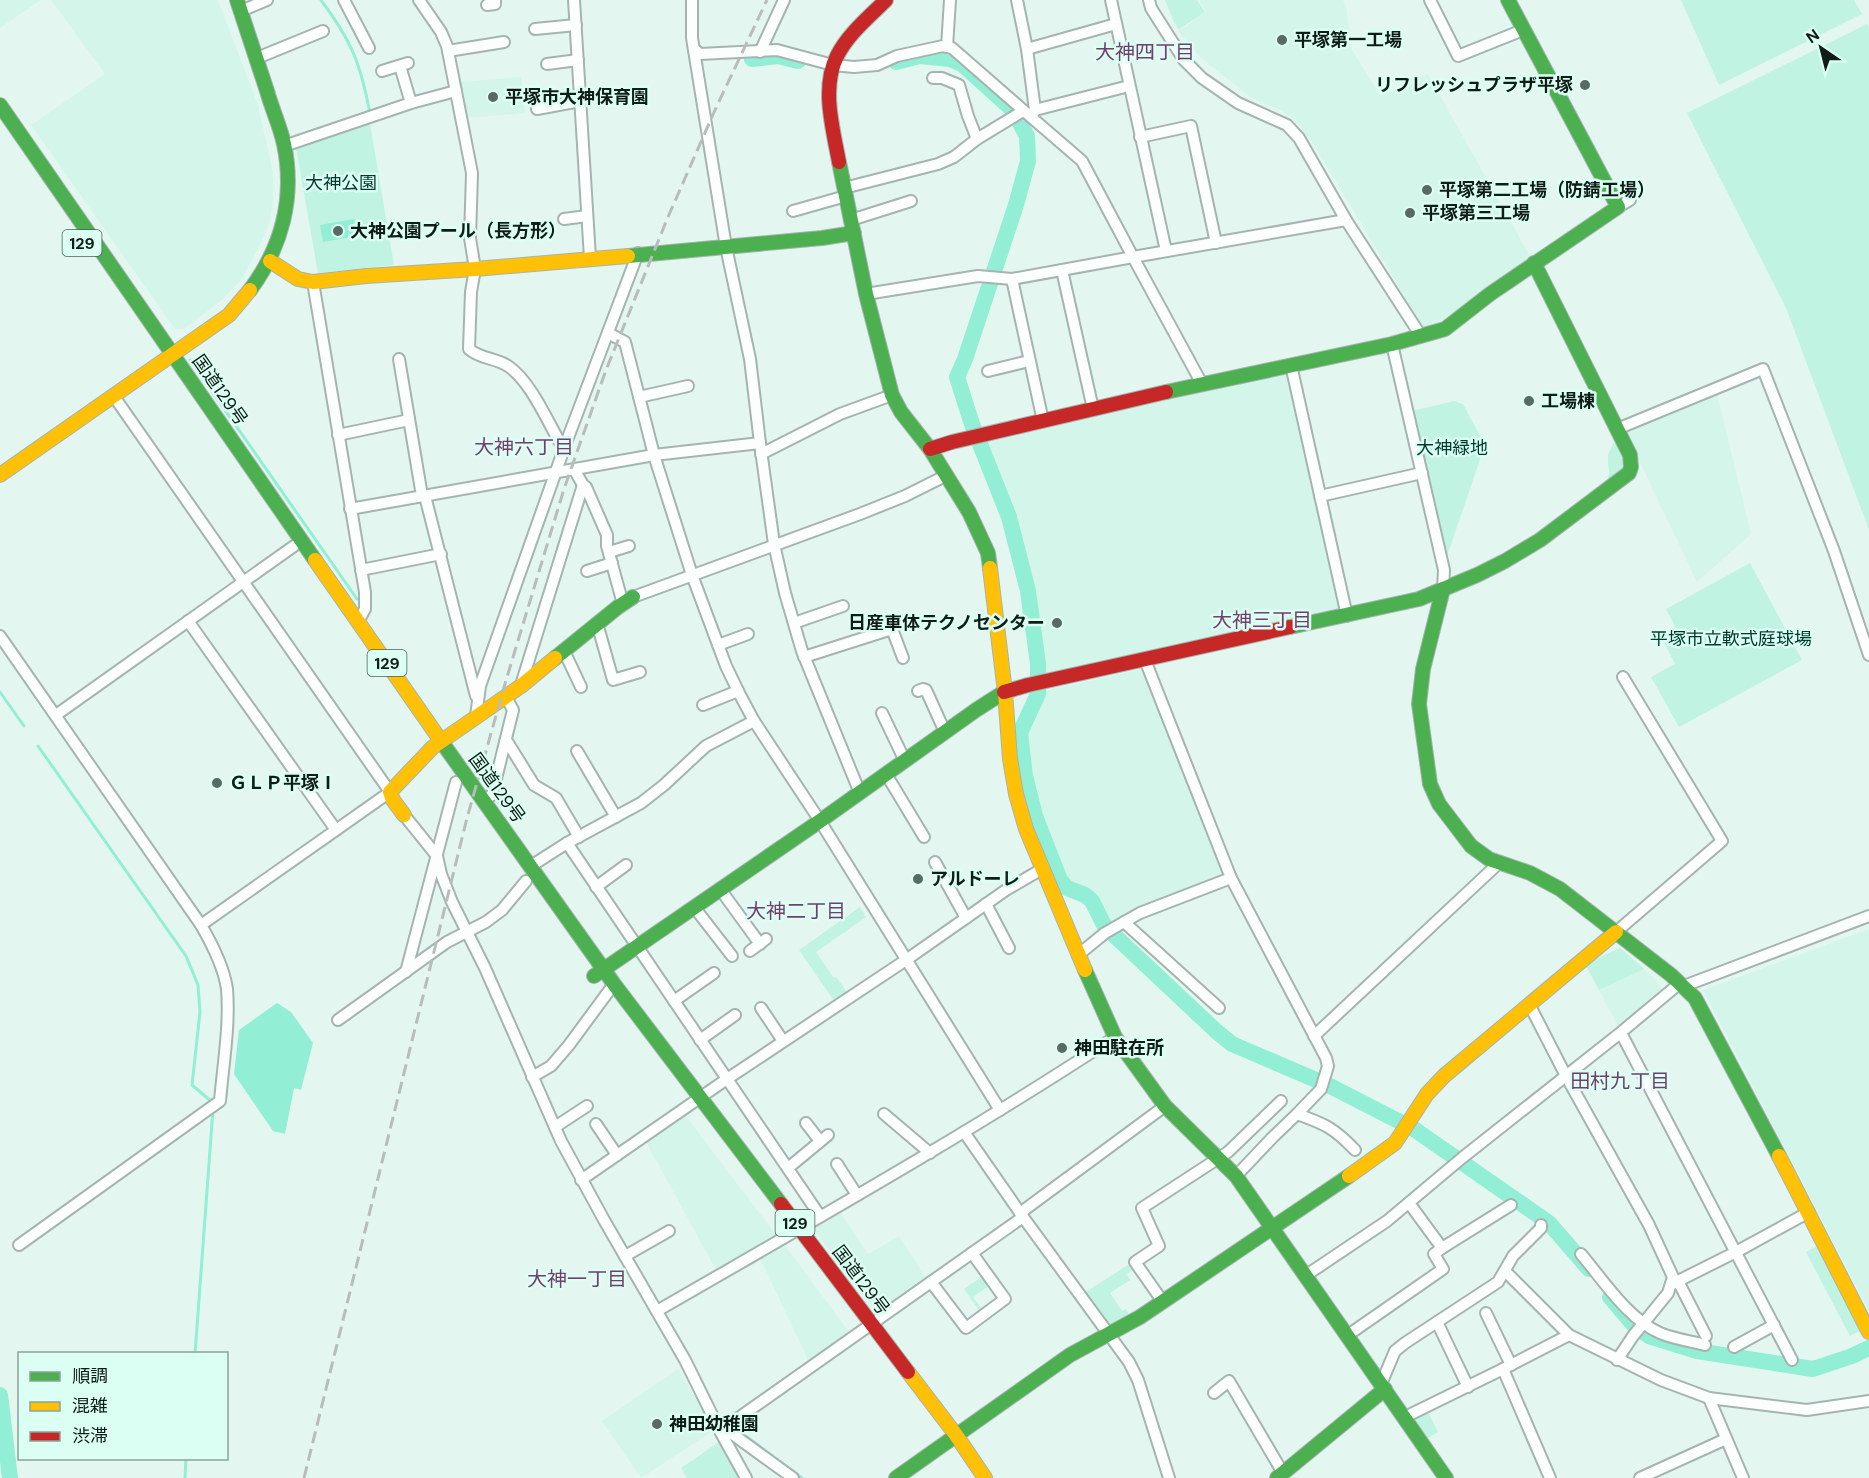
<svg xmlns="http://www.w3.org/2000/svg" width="1869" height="1478" font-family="'DM Sans','Noto Sans JP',sans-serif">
<rect width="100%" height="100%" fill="#e3f7f0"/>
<g fill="#d4f6ea">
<path d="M0 0H41L0 28Z"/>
<path d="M51 0H218L258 105 273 172V202L270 222 261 243 242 279 222 300 184 329H175L31 125 105 74Z"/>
<path d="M1199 0H1343L1346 6 1352 50 1381 96 1428 74 1531 258 1457 314 1423 327 1314 145 1295 120 1282 111 1250 97 1199 56 1178 31 1206 12Z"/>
<path d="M521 77 525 113 466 118 459 82Z"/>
<path d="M1288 371 1341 608 1339 610 1039 675V664L1029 592 1011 517 980 440Z"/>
<path d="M1717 393 1751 534 1697 582 1625 431Z"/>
<path d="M1146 668 1228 874 1110 926 1105 923 1092 897 1073 889 1061 879 1035 816 1026 776 1021 733 1044 691Z"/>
<path d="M1869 929V1311L1703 990Z"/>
<path d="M1620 948 1653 977 1662 989V993L1622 1027 1618 1026 1585 964Z"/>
<path d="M685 1115 777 1236 716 1270 646 1142Z"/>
<path d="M839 1210 868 1254 899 1236 927 1280 878 1316 812 1227Z"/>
<path d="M784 1244 850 1333 809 1362 760 1258Z"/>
<path d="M678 1369 712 1426 711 1432 641 1478 602 1421Z"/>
</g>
<g fill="#c0f3e2">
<path d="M1165 0H1197L1205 12 1179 29 1174 22Z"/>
<path d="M1681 0H1854L1862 14 1719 85Z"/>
<path d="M1867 24 1869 28V530L1786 308 1687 113Z"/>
<path d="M370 124 394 265 318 273 296 148Z"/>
<path d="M1454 401 1463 404 1485 445 1445 562 1412 411Z"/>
<path d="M1615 438 1625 454V470L1606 482C1612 472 1607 467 1608 457 1608 451 1614 445 1615 438Z"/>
<path d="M1750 563 1802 660 1679 727 1651 677 1675 664 1663 640 1678 632 1666 609Z"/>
<path d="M860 907 866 917 816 952 833 977 837 978 848 994 835 1002 799 950Z"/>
<path d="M1620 948 1644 969 1599 990 1585 964Z"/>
<path d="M1819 1245 1863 1329 1850 1336 1806 1252Z"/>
<path d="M1128 1265 1132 1271 1127 1274 1130 1280 1110 1293 1122 1311 1126 1309 1131 1318 1109 1328 1084 1293Z"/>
<path d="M986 1274 993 1283 973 1297 983 1311 981 1313 964 1289Z"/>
<path d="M1427 1410 1438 1432 1425 1440 1410 1418Z"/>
<path d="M722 1440 743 1478H687L681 1468Z"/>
</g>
<g fill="#92eed5">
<path d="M354 219 357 236 323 242 320 225Z"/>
<path d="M277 1003 291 1012 313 1043 301 1090 294 1088 285 1134 273 1131 234 1074 239 1030Z"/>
</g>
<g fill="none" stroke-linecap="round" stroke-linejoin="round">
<g stroke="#92eed5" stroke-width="3">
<path d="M321 0C351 40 361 64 370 114"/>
<path d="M190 360 357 599"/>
<path d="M0 692 24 726"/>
<path d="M38 746 186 956 198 985 200 1012 192 1085 212 1102"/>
<path d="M195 1354 213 1109"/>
<path d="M739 1431 802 1478"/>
<path d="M185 1478 186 1458"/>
</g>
<g stroke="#92eed5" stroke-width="16">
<path d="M752 59 778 56 798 61"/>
<path d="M896 62 920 56 950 59 962 64 1013 110 1027 136 1028 161 1016 205 965 359 957 377 972 424 1009 517 1028 591 1038 664V694L1020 733 1025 776 1035 816 1060 880 1067 888 1085 895 1092 901 1104 925 1115 936 1216 1031 1232 1044 1330 1086 1414 1129 1549 1223 1589 1269"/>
<path d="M1610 1297 1633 1324 1649 1336 1697 1351 1813 1369 1852 1356 1869 1348"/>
<path d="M0 1395 10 1478"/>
</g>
<g stroke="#a5b4b0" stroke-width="14">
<g id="street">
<path d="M344 0 369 48"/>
<path d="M419 0 441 32 447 46 472 173 470 238 475 269 471 292 469 349C480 359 496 358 508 366 530 381 546 418 559 441L566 443"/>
<path d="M574 0 590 258"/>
<path d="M692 0V38L726 247 750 359 760 443 774 544 785 593 802 651 860 793"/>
<path d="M1111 0 1166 251"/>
<path d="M1149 0 1151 8 1184 60 1202 78 1238 103 1287 125 1299 138 1346 220 1421 336"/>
<path d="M1430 0 1458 56 1523 30"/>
<path d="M487 5 495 4V0"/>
<path d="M241 11 267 0"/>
<path d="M535 29 576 25"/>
<path d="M947 47 950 0"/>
<path d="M694 49 700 54 777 50 833 65 854 67 877 65 897 56 943 46 952 48 1031 117 1035 110 1027 49 1017 0"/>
<path d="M1027 49 1116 24"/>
<path d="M448 51 504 42"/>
<path d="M760 52 784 0"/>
<path d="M257 58 323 31"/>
<path d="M547 64 578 60"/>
<path d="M400 66 411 103"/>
<path d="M382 71 408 63"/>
<path d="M933 78H942L959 85 968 116 977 139"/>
<path d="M537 109 580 101"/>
<path d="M1035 110 1129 86"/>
<path d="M1140 137 1191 126 1216 243"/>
<path d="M284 146 411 103 456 91"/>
<path d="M844 188 938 164 954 157 977 139 1023 111"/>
<path d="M1618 207 1630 200"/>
<path d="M793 211 846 196"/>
<path d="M564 219 587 216"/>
<path d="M851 220 911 201"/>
<path d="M1062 270 1093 409"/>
<path d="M1012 279 1043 421"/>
<path d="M313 282 365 592V609L358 622"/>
<path d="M866 294 978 276 1012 279 1133 257 1082 161 1031 117"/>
<path d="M608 333 625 342 654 455 692 575 726 666 739 693 754 721 820 821 1000 1110"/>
<path d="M1392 344 1444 570 1443 589"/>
<path d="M399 359 422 496"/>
<path d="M1291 365 1347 616"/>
<path d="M988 371 1029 361"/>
<path d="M1202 384 1133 257 1346 220"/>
<path d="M113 395 390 792 201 925"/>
<path d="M639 397 688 386"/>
<path d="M1617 429 1763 369 1834 551 1869 655"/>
<path d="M338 435 409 420"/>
<path d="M761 454 840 414 892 395"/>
<path d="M574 469 583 485 586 487 607 535V546L623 604"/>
<path d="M425 496 476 696"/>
<path d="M1320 496 1422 473"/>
<path d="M350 509 654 455 760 443"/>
<path d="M609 552 629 546"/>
<path d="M361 570 441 554"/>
<path d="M587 571 612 563"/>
<path d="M633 597 860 514 905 496 945 476"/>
<path d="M188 621 336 830"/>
<path d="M597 623 613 680 640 672"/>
<path d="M794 623 843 606"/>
<path d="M0 636 201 925C212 944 224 967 227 989 230 1026 223 1065 220 1101L19 1245"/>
<path d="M718 645 748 634"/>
<path d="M564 651 581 687"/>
<path d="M804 657 892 629 903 658"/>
<path d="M1145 660 1231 878 1326 1058 1328 1066 1321 1089 1297 1114 1272 1138 1236 1176"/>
<path d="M521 685 583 485"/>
<path d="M918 691 923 689 926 690 945 732"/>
<path d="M703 705 738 691"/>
<path d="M882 713 905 761"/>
<path d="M56 715 294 546"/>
<path d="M476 716 480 686 566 443 638 253"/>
<path d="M505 742 508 743 534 785 556 798 579 837"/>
<path d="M577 751 616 817"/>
<path d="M886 774 924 837"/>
<path d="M484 800 492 795 513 710 506 697"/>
<path d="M404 815 437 856 441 874 452 902 485 968 561 1141 604 1220 685 1360 720 1431 746 1478"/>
<path d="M567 843 820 1216"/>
<path d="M935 862 966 918"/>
<path d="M531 866 567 843 641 803 664 785 706 746 754 721"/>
<path d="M596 887 626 865"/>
<path d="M720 889 760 944"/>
<path d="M986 904 1009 948"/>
<path d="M694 907 732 956"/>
<path d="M1124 922 1219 1008"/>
<path d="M1616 932 1722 841 1623 677"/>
<path d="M750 951 766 939"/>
<path d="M1078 955 1105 933 1140 913 1231 878"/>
<path d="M406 972 456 782"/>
<path d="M1684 986 1869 916"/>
<path d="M674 1001 714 973"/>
<path d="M1529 1004 1566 1076 1649 1225 1673 1277 1668 1293 1633 1336 1617 1360"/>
<path d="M761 1008 783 1041"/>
<path d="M338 1020 447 942 486 922 502 910 526 881"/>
<path d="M1621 1033 1792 1360"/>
<path d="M1314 1036 1500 862"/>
<path d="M700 1040 735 1015"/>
<path d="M532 1077 551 1066 569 1045 614 984"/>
<path d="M884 1114 930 1153"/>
<path d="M1297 1114C1325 1124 1334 1128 1355 1150"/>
<path d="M806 1123 820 1141"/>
<path d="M596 1124 617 1155"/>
<path d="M555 1127 587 1106"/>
<path d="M964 1132 1023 1217 1129 1362 1138 1380 1169 1478"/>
<path d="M837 1164 857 1195"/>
<path d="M788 1168 828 1135"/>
<path d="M581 1180 727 1079 906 960 1006 890 1042 869"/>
<path d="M1020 1213 1165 1106"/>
<path d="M1442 1248 1511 1205"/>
<path d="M1581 1254C1603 1280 1628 1319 1660 1333 1674 1339 1690 1341 1705 1345"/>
<path d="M625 1256 669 1231"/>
<path d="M1505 1271 1569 1335 1661 1380 1709 1398 1807 1410 1869 1401"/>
<path d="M1305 1276 1387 1221 1462 1158 1619 1034 1680 983"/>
<path d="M1678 1281 1706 1336"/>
<path d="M931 1282 966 1328 1005 1299 972 1253"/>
<path d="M1672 1284 1736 1252 1809 1212"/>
<path d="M1163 1302 1135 1262 1159 1246 1142 1208 1228 1152 1281 1101"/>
<path d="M657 1311C811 1222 966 1135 1115 1037"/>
<path d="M1486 1313 1511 1365"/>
<path d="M1437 1322 1468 1387"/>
<path d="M1348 1335 1443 1269 1434 1254 1442 1248 1409 1203"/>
<path d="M1734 1347 1774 1325"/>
<path d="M1503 1369 1550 1478"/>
<path d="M1381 1384 1395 1351 1405 1343 1498 1282 1513 1256 1541 1228V1225"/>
<path d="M1214 1393 1229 1381 1283 1473"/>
<path d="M1709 1398 1743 1478"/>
<path d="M1405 1417 1503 1369 1569 1335"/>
<path d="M724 1428 793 1478"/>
<path d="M720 1431 1023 1217"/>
<path d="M1640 1478 1726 1439"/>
</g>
</g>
<g stroke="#a5b4b0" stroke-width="16">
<g id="fast">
<path d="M237 0C247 30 257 61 267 91 272 109 280 126 284 144 295 197 282 247 250 290"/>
<path d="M0 105 315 560"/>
<path d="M839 162 866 294 892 395 901 412 930 449 969 512 988 553 990 568"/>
<path d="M628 256 822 238 854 233"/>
<path d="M1166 392 1392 344 1445 329 1490 294 1618 207 1508 0"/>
<path d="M1443 589 1423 669 1419 704 1430 784 1439 804 1471 846 1489 859 1530 873 1560 889 1671 975 1695 998 1779 1156"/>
<path d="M1290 627 1419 599 1477 575 1505 561 1540 540 1629 473 1631 467 1630 455 1534 263"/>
<path d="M555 658 618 607 633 597"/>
<path d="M441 741 614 984 781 1204"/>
<path d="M1085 970 1115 1037 1165 1106 1236 1176 1446 1478"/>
<path d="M594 976 820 821 976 710 1004 692"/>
<path d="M896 1478 1070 1355 1140 1317 1349 1176"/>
<path d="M1277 1478 1385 1389"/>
</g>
</g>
<g stroke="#a5b4b0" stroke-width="16">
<g id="slow">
<path d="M270 261 298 279 313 282 366 276 475 269 628 256"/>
<path d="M0 475 229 315 250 290"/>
<path d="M315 560 441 741"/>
<path d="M990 568 1005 692 1010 759 1016 794 1026 829 1085 970"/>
<path d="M404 815 393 800 390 792 433 747 521 686 555 658"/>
<path d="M1779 1156 1869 1332"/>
<path d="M1349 1176 1395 1143 1427 1094 1444 1076 1616 932"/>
<path d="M908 1372 956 1435 985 1478"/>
</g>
</g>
<g stroke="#a5b4b0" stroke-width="16">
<g id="jam">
<path d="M839 162C833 129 821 88 837 56 848 34 869 17 886 0"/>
<path d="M930 449 952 442 1166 392"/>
<path d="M1004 692 1028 685 1290 627"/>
<path d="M781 1204 908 1372"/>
</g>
</g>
<use href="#street" stroke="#fbfefd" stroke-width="10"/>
<use href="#fast" stroke="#4caf50" stroke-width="14"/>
<use href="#slow" stroke="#ffc107" stroke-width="14"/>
<use href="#jam" stroke="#c62828" stroke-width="14"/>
<path stroke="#b8bdbb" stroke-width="3" stroke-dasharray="12 6" stroke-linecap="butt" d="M304 1478 467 818 507 677 564 489 606 370 668 217 715 110 767 0"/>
</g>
<g fill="#596964" stroke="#dbfff3" stroke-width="2">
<circle cx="1282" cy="40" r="6"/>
<circle cx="1585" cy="85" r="6"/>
<circle cx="493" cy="97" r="6"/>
<circle cx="1427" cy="190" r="6"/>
<circle cx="1410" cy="213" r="6"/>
<circle cx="338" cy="231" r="6"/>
<circle cx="1529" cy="401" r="6"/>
<circle cx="1057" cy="623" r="6"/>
<circle cx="217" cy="783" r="6"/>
<circle cx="918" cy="879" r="6"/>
<circle cx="1062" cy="1048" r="6"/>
<circle cx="657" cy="1424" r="6"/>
</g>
<g text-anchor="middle" stroke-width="5" stroke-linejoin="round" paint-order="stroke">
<g fill="#dbfff3" stroke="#4c605a" stroke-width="1.5">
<rect x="62.5" y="230" width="39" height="26" rx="4.5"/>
<rect x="367.5" y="650" width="39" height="26" rx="4.5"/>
<rect x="775.5" y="1210" width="39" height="26" rx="4.5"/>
</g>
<g font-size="16" font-weight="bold" fill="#0f1c18">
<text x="82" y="249">129</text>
<text x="387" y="669">129</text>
<text x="795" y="1229">129</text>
</g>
<g font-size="18" font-weight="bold" fill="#0f1c18" stroke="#dbfff3" text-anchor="start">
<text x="1294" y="46">平塚第一工場</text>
<text x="1573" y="91" text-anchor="end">リフレッシュプラザ平塚</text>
<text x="505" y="103">平塚市大神保育園</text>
<text x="1439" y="196">平塚第二工場（防錆工場）</text>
<text x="1422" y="219">平塚第三工場</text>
<text x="350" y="237">大神公園プール（長方形）</text>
<text x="1541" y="407">工場棟</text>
<text x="1045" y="629" text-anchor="end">日産車体テクノセンター</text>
<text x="229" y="789">ＧＬＰ平塚Ⅰ</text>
<text x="930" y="885">アルドーレ</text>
<text x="1074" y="1054">神田駐在所</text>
<text x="669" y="1430">神田幼稚園</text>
</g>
<g font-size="18" fill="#003a2d" stroke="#dbfff3">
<text x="341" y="189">大神公園</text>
<text x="1452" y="454">大神緑地</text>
<text x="1731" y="645">平塚市立軟式庭球場</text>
</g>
<g font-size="18" fill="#0f1c18" stroke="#dbfff3">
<text transform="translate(220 390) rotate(55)" y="6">国道129号</text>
<text transform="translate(497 788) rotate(54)" y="6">国道129号</text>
<text transform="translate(861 1280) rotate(53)" y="6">国道129号</text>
</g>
<g font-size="20" fill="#733d6d" stroke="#dbfff3">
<text x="1145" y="59">大神四丁目</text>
<text x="524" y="454">大神六丁目</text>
<text x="1262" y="627">大神三丁目</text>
<text x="796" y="918">大神二丁目</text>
<text x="1620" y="1088">田村九丁目</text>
<text x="577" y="1286">大神一丁目</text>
</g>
</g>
<rect x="18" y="1352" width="210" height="108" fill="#dbfff3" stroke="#89a49b" stroke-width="1.5"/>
<rect x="30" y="1372" width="30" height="9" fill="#4caf50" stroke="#89a49b" stroke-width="1.5"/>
<text x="72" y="1382" font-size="18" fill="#0f1c18">順調</text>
<rect x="30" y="1402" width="30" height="9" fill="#ffc107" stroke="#89a49b" stroke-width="1.5"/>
<text x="72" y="1412" font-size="18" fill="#0f1c18">混雑</text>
<rect x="30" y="1432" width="30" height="9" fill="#c62828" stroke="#89a49b" stroke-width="1.5"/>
<text x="72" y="1442" font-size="18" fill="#0f1c18">渋滞</text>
<g transform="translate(1821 48) rotate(325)" stroke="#dbfff3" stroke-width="4.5" paint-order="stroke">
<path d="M0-4.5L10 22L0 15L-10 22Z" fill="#0f1c18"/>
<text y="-9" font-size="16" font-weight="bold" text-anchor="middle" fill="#0f1c18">N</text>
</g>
</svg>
